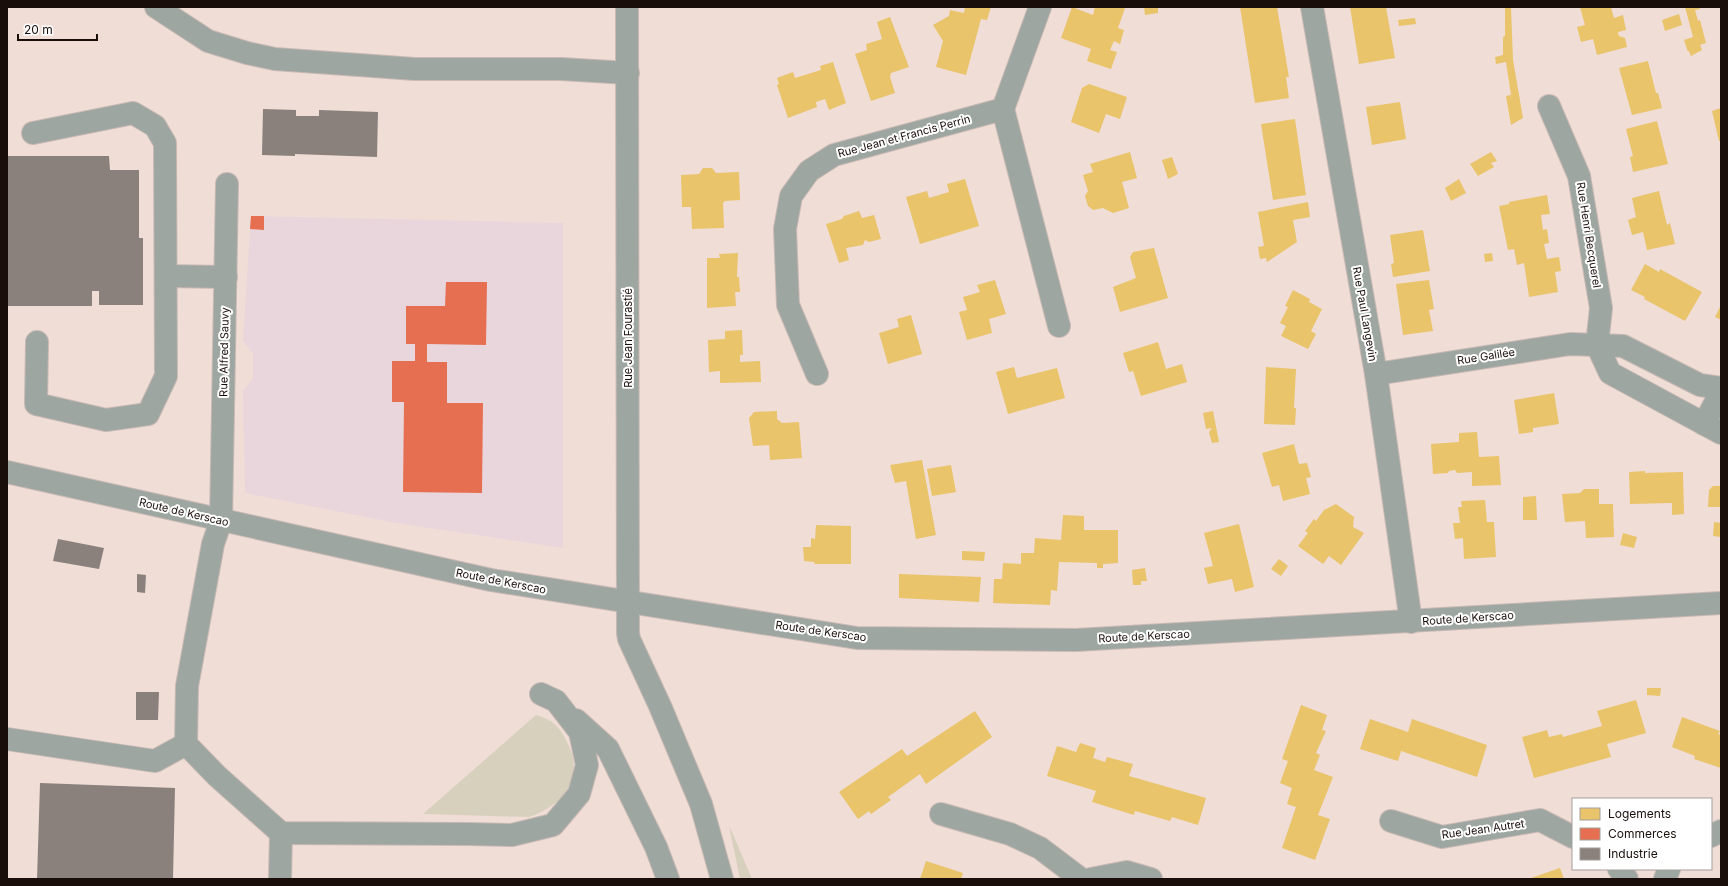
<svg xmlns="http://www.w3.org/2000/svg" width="1728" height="886" font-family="Inter,sans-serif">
<rect width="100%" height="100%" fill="#f0ddd6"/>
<path fill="#e9d6dc" d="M251 216 563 223V548L396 523 245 493 243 391 253 378V354L243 341Z"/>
<g fill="#d7d0bd">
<path d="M536 715C541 717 549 719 553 723 559 727 564 736 567 742 586 778 563 805 529 817L423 814Z"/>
<path d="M729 825 752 879H740Z"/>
</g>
<g fill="#e9c46a">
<path d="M965 7H991L987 20 981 19 966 75 936 67 943 41 933 25 949 16 950 10 964 13Z"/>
<path d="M1072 7 1093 15 1095 7 1125 8 1118 28 1124 30 1120 44 1114 41 1110 50 1117 52 1111 69 1087 61 1091 49 1061 38Z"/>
<path d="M1144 7H1158V13L1145 15Z"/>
<path d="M1240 7H1277L1289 77H1286L1289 98 1255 103Z"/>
<path d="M1350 7H1386L1395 58 1359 64Z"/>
<path d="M1505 7H1511L1513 60 1523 118 1511 125 1506 96 1511 95 1506 62 1496 64 1495 57 1503 55V37L1505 36Z"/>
<path d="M1580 7H1611L1614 18 1623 15 1626 30 1618 32 1619 36 1625 38 1627 47 1597 55 1593 39 1581 42 1577 27 1585 25Z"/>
<path d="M1685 7H1700V9L1695 10 1698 21 1700 20 1706 43 1700 45 1702 50 1691 56 1689 51 1688 52 1684 40 1693 37Z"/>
<path d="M1679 14 1682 25 1665 31 1662 20Z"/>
<path d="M890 17 909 67 891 73 890 77 895 93 871 101 855 54 867 50 866 44 882 39 877 22Z"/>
<path d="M1415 18 1416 24 1399 26 1398 20Z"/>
<path d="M1648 61 1656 93H1658L1662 108 1632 115 1619 68Z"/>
<path d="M833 62 846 103 829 110 825 99 816 102 817 107 788 118 777 85 779 84 777 78 793 72 795 78 821 70 820 66Z"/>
<path d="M1089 84 1127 97 1120 119 1106 114 1099 133 1071 122 1082 88Z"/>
<path d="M1400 102 1406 139 1372 145 1366 107Z"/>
<path d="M1721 108V141H1719L1712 111Z"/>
<path d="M1295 119 1306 195 1273 200 1261 124Z"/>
<path d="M1657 121 1668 164 1633 172 1630 157 1633 156 1626 129Z"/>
<path d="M1130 152 1137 178 1122 182 1129 208 1113 213 1103 208 1093 210 1088 206 1085 196 1088 191 1083 175 1093 172 1090 164Z"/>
<path d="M1491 152 1497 161 1491 163 1494 167 1478 176 1470 164Z"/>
<path d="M1172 157 1178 174 1168 179 1162 160Z"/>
<path d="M703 168H712L716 173 739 172 740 200 725 201 723 203 724 228 692 229 691 207H682L681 175 699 174Z"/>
<path d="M965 179 979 226 920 244 906 197 927 191 929 198 949 192 947 184Z"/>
<path d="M1459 179 1466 193 1451 201 1445 188Z"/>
<path d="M1659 191 1667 225 1670 223 1675 244 1647 250 1643 232 1632 235 1628 220 1636 217 1632 198Z"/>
<path d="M1547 195 1550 214 1541 215 1543 230 1547 229 1549 243 1544 244 1547 259 1559 257 1561 271 1555 272 1558 292 1529 297 1524 263 1517 265 1514 249 1508 250 1499 206 1509 204V202Z"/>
<path d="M1308 202 1310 217 1293 220 1297 242 1267 262 1266 258 1260 259 1258 247 1264 246 1258 212Z"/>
<path d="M859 211 862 218 874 215 881 239 869 242 865 240 863 245 846 248 849 260 839 263 826 224 842 219 844 216Z"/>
<path d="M1423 230 1430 271 1393 277 1391 264 1394 263 1390 235Z"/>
<path d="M1154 248 1168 298 1120 312 1113 287 1136 278 1130 257 1133 252Z"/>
<path d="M738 253 737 277H739L740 292H735L736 306 707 308V258H720L719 254Z"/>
<path d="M1492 253 1493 261 1485 262 1484 254Z"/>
<path d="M1645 264 1659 272 1660 269 1702 292 1685 321 1644 299 1645 297 1631 290Z"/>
<path d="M995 280 1006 314 989 319 992 333 967 340 959 312 967 310 963 297 980 292 977 285Z"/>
<path d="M1429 280 1434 309 1429 310 1433 331 1403 335 1396 284Z"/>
<path d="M1293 290 1310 299 1309 302 1322 309 1311 331 1316 334 1308 349 1281 336 1286 326 1280 323 1288 307 1285 306Z"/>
<path d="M1721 305V320L1715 317Z"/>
<path d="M911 315 922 354 888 364 879 333 899 327 897 319Z"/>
<path d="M742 330 743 355H740V362L760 361 761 382 720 383V371L709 372 708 340 725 339V331Z"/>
<path d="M1158 342 1166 369 1182 364 1187 382 1141 396 1133 371 1129 372 1123 353Z"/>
<path d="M1014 367 1017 378 1057 368 1065 398 1008 414 996 372Z"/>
<path d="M1266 367 1296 369 1294 408H1296L1295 425 1264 424Z"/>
<path d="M1554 393 1559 424 1533 428V432L1519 434 1514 400Z"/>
<path d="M777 411V419L782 423 799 422 802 458 770 460 769 445 753 446 749 418 754 412Z"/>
<path d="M1213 411 1219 442 1212 443 1209 432 1212 428 1206 429 1203 413Z"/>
<path d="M1477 432 1479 457 1499 456 1501 485 1472 486V472L1457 473 1455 470 1449 471 1448 473 1433 474 1431 444 1459 442V433Z"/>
<path d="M1294 444 1299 464 1307 463 1311 477 1306 478 1310 494 1283 501 1279 485 1272 487 1262 453Z"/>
<path d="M922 460 936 535 916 539 906 481 895 483 890 465Z"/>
<path d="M951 465 956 492 932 496 927 469Z"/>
<path d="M1645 471V473L1683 472 1684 514 1672 515V503L1630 504 1629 472Z"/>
<path d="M1713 486H1721V507H1708L1709 490Z"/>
<path d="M1584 489H1599V504H1613L1614 537 1586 538 1585 521 1565 522 1562 494 1580 493Z"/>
<path d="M1536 496 1537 520H1523V497Z"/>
<path d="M1485 500 1487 522H1494L1496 557 1464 559 1463 538 1455 539 1453 523H1460L1458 507H1462L1461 501Z"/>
<path d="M1336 504 1354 517 1353 527 1364 533 1341 565 1329 556 1323 564 1298 546 1308 533 1305 531 1314 519 1316 521 1324 510Z"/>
<path d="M1063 515 1084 516V530H1118V563L1103 564V568H1097V563L1059 562 1057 591 1051 590 1050 605 993 603 994 579H1002L1003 563 1021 564V553H1034L1035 538 1061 540Z"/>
<path d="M1714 522 1721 523V537L1713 536Z"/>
<path d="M1239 524 1254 587 1235 592 1232 579 1208 584 1204 568 1213 566 1204 533Z"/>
<path d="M816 525 851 526V564H814L815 562 804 561 803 547H811V538L815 539Z"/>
<path d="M1623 533 1637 537 1634 548 1620 545Z"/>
<path d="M962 551 985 552 984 561 962 560Z"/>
<path d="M1279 559 1288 566 1281 576 1271 569Z"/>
<path d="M1145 568 1147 581H1141V585H1133L1132 570Z"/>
<path d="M899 574 981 577 979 602 899 598Z"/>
<path d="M1647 688H1661L1660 696 1647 695Z"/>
<path d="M1636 700 1646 733 1607 744 1611 757 1534 778 1522 737 1547 730 1549 737 1562 734 1563 737 1602 726 1597 711Z"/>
<path d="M1301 705 1327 715 1322 730 1326 731 1316 753 1320 755 1314 770 1333 777 1318 815 1330 819 1315 860 1282 848 1296 807 1287 804 1292 788 1280 783 1288 761 1282 759Z"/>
<path d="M975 711 992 737 926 784 920 774 888 797 891 800 871 814 869 811 858 819 839 792 902 749 907 756Z"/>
<path d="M1682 717 1720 731 1718 734 1721 735V768L1694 759 1695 756 1672 747Z"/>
<path d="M1370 719 1408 732 1412 719 1487 745 1477 777 1401 751 1398 761 1360 749Z"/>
<path d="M1080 743 1096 748 1093 758 1105 762 1107 757 1133 764 1129 776 1206 798 1198 825 1172 817 1170 821 1135 811 1134 815 1092 802 1096 791 1047 776 1057 746 1076 752Z"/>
<path d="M926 861 963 873 961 879H920Z"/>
<path d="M1560 868 1564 879H1528Z"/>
</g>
<g fill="#e76f51">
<path d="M251 216H264V230L250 229Z"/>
<path d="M446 282H487L486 345 427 344V362H447V403H483L482 493 403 492 404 402H392V361H415V344H406V306H445Z"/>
</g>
<g fill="#8a817c">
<path d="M263 109 296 110V116H319V110L378 112 377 157 295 154V156L262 155Z"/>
<path d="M7 156H109L110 170H139V238H143V305H99V291H92V306H7Z"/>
<path d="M58 539 104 548 99 569 53 561Z"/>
<path d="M137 574 146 575 145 593 137 592Z"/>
<path d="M136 692H159L158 720H136Z"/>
<path d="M40 783 175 788 173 879H37Z"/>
</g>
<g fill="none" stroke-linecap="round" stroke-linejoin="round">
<g stroke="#c8b9b4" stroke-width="24">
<g id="minor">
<path d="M156 7 208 41 247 53 275 59 415 69H561L628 73"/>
<path d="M627 7 628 633 629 639 660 706 701 804 722 879"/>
<path d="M1312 7 1376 374 1411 622"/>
<path d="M1549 106 1579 176 1601 308 1597 345 1610 373 1721 433"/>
<path d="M1003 109 1059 326"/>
<path d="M33 133 133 113 155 126 165 143 166 376 148 414 106 420 36 404 37 342"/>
<path d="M227 184 221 521 213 544 187 686 186 744 217 776 281 833 469 834 512 835 553 825 579 794 587 765 580 732 556 701 541 694"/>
<path d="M166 276 226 277"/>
<path d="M817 374 788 305 785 229 791 196 809 171 834 155 1003 109 1040 7"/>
<path d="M1376 374 1570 344 1623 346 1700 385 1721 388"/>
<path d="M1704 424 1721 392"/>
<path d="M7 472 491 580 857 638 1076 640 1721 603"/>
<path d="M576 720 608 749 656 847 668 879"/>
<path d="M7 739 155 761 186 744"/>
<path d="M941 814 1010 834 1040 848 1081 879"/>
<path d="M1391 821 1442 837 1540 820 1573 837"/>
<path d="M1711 836 1721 831"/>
<path d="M1619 869 1627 879"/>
<path d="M280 879 281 833"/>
<path d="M1091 879 1127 872 1151 879"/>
<path d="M1665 879 1669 869"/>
</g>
</g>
<use href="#minor" stroke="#9da6a0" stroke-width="22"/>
</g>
<g text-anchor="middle" stroke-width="4" stroke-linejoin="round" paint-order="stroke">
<g font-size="11" fill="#190e0a" stroke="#fff">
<text transform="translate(904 136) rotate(-15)" y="4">Rue Jean et Francis Perrin</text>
<text transform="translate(1589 235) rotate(81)" y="4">Rue Henri Becquerel</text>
<text transform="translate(1365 314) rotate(80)" y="4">Rue Paul Langevin</text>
<text transform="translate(628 338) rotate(-90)" y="4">Rue Jean Fourastié</text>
<text transform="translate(224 352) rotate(-89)" y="4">Rue Alfred Sauvy</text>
<text transform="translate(1486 356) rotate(-9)" y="4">Rue Galilée</text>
<text transform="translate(184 512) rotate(13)" y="4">Route de Kerscao</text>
<text transform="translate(501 581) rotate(11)" y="4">Route de Kerscao</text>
<text transform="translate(1468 618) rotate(-4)" y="4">Route de Kerscao</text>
<text transform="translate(821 631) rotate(8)" y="4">Route de Kerscao</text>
<text transform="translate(1144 636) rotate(-3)" y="4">Route de Kerscao</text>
<text transform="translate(1483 829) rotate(-8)" y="4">Rue Jean Autret</text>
</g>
</g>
<rect width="1728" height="886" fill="none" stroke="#190e0a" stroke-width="16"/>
<rect x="1572" y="798" width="140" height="72" fill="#ffffff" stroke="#a39f9d"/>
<rect x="1580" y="808" width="20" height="12" fill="#e9c46a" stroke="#a39f9d"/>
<text x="1608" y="818" font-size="12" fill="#190e0a">Logements</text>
<rect x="1580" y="828" width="20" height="12" fill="#e76f51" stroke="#a39f9d"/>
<text x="1608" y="838" font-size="12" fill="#190e0a">Commerces</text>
<rect x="1580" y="848" width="20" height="12" fill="#8a817c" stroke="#a39f9d"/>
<text x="1608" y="858" font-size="12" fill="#190e0a">Industrie</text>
<path d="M18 34v6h79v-6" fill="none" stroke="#190e0a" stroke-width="2"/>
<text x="24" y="34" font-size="12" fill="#190e0a" stroke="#ffffff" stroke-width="3" paint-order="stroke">20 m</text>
</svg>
